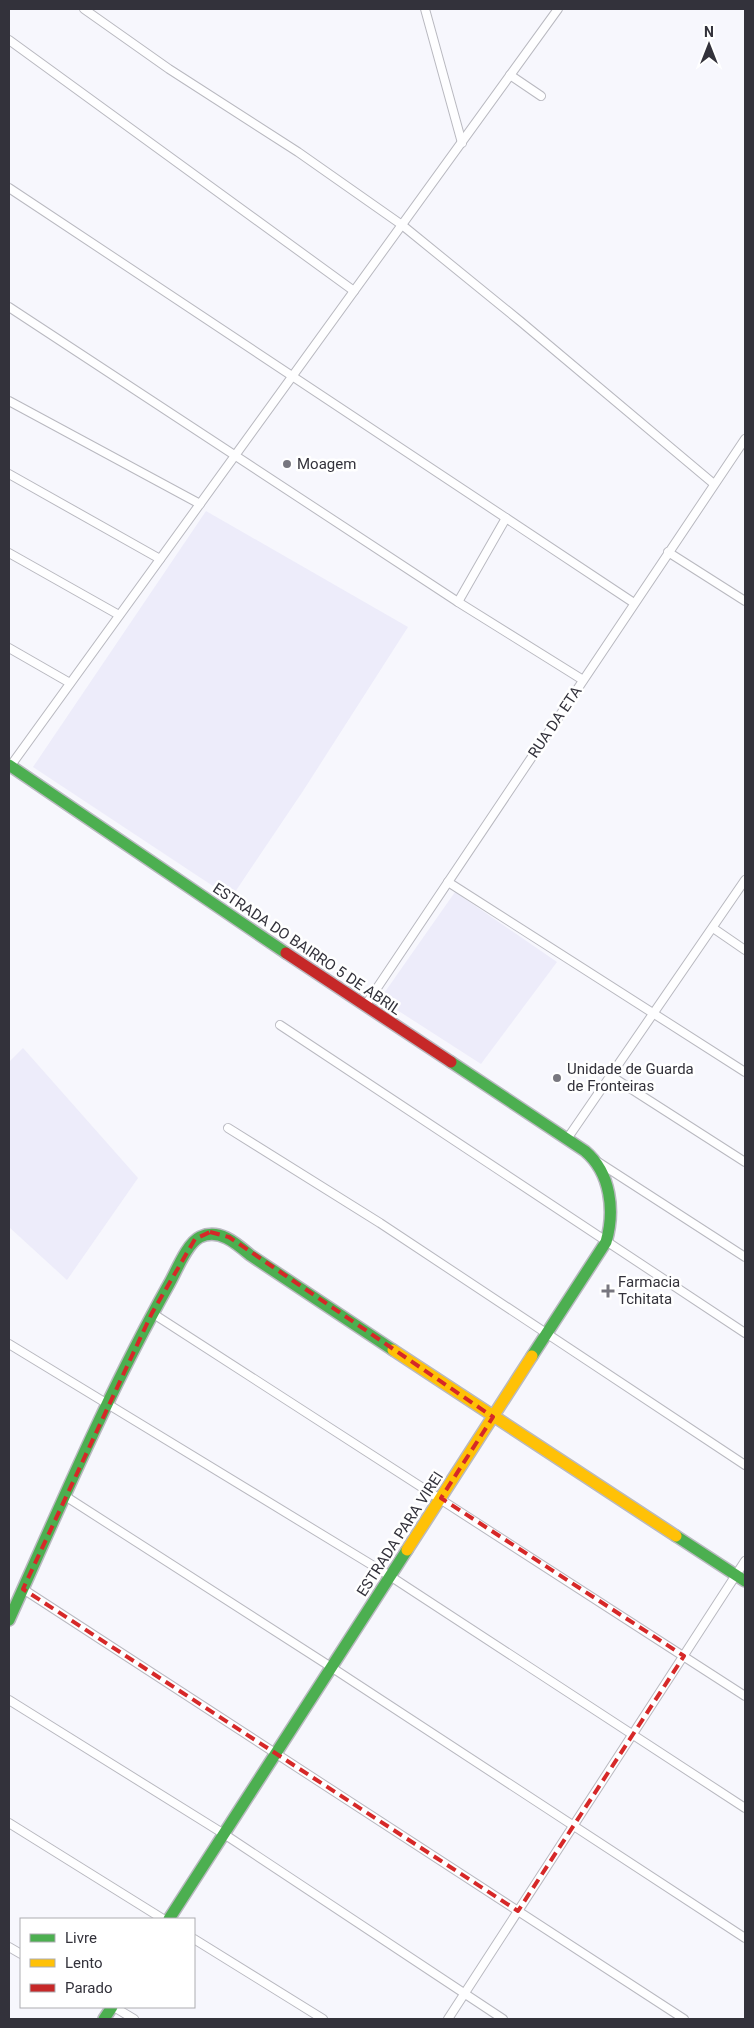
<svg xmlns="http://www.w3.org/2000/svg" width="754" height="2028" font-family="Roboto,sans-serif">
<rect width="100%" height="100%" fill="#f7f7fd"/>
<g fill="#edecfa">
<path d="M206 511 408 627 303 791 231 898 33 767Z"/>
<path d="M455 892 557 962 481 1064 380 999Z"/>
<path d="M23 1048 138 1178 67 1280 9 1227V1062Z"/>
</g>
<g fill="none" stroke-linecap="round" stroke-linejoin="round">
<g stroke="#b9b9c0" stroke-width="10">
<g id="street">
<path d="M84 9 169 69 298 152 402 225 520 321 714 484"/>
<path d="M425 9 462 143"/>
<path d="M9 40 354 291"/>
<path d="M510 75 541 96"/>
<path d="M9 188 634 603"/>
<path d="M9 307 458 602 583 680"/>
<path d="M9 401 200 504"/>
<path d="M9 474 160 559"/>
<path d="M668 552 745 601"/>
<path d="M9 553 119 615"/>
<path d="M458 602 506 518"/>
<path d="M9 648 70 683"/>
<path d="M9 768 558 9"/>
<path d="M448 882 745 1072"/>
<path d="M713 928 745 950"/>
<path d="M365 1006 745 439"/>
<path d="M280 1025 745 1333"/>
<path d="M611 1076 745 1162"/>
<path d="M228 1128 380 1223 745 1465"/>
<path d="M567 1139 745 880"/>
<path d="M595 1160 745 1257"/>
<path d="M152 1313 745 1696"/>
<path d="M9 1344 390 1576 745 1808"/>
<path d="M65 1496 331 1667 745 1938"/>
<path d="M23 1589 684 2019"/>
<path d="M9 1700 224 1834 503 2019"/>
<path d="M9 1823 163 1919"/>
<path d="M194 1939 323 2019"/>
<path d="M9 1947 21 1954"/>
<path d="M114 2007 134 2019"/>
<path d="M448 2019 745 1561"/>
</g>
</g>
<g stroke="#b9b9c0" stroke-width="14">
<g id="fast">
<path d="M9 765 286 953"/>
<path d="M451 1062 585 1151C611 1173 615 1211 606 1242L532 1356"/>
<path d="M676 1536 745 1581"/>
<path d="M9 1620C60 1507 108 1393 169 1284 176 1272 187 1243 200 1237 219 1228 236 1243 250 1255L393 1350"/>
<path d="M169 1919 407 1550"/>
<path d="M104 2019 112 2007"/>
</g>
</g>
<g stroke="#b9b9c0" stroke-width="14">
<g id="slow">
<path d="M393 1350 676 1536"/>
<path d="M407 1550 532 1356"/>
</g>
</g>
<g stroke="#b9b9c0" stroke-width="14">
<path id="jam" d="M286 953 451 1062"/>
</g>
<use href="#street" stroke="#fefeff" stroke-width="8"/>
<use href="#fast" stroke="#4caf50" stroke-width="11"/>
<use href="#slow" stroke="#ffc107" stroke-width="11"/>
<use href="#jam" stroke="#c62828" stroke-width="11"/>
</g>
<path fill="none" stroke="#d62828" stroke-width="4" stroke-dasharray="10 6" stroke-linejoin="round" d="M210 1232 229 1237 493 1417 441 1498 684 1656 518 1911 23 1589 152 1313 195 1239Z"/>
<g fill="#78777f" stroke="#fff" stroke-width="2">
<circle cx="287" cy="464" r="5"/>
<circle cx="557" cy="1078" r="5"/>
<path d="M605.5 1283.5h5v5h5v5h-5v5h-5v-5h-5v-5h5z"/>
</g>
<g text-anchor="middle" stroke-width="5" stroke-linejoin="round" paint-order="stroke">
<g font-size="15" fill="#33323b" stroke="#fff" text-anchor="start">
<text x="297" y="469">Moagem</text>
<text x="567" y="1074">Unidade de Guarda<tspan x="567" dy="17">de Fronteiras</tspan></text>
<text x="618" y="1287">Farmacia<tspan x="618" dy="17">Tchitata</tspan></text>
</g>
<g font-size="15" fill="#33323b" stroke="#fff">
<text transform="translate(555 722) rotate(-56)" y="5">RUA DA ETA</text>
<text transform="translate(307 949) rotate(34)" y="5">ESTRADA DO BAIRRO 5 DE ABRIL</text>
<text transform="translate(400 1534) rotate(-57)" y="5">ESTRADA PARA VIREI</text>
</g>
</g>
<rect width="754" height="2028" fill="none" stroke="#33323b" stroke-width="20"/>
<rect x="20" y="1918" width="175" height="90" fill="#ffffff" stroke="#adadb1"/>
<rect x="30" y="1934" width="25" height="8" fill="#4caf50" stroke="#adadb1"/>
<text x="65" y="1943" font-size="15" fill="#33323b">Livre</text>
<rect x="30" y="1959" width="25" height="8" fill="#ffc107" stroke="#adadb1"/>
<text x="65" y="1968" font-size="15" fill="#33323b">Lento</text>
<rect x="30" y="1984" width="25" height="8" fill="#c62828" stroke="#adadb1"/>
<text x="65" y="1993" font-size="15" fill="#33323b">Parado</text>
<g transform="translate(709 45)" stroke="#ffffff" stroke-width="4" paint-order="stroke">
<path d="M0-4L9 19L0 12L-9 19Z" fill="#33323b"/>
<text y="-8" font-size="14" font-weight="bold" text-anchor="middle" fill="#33323b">N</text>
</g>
</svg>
